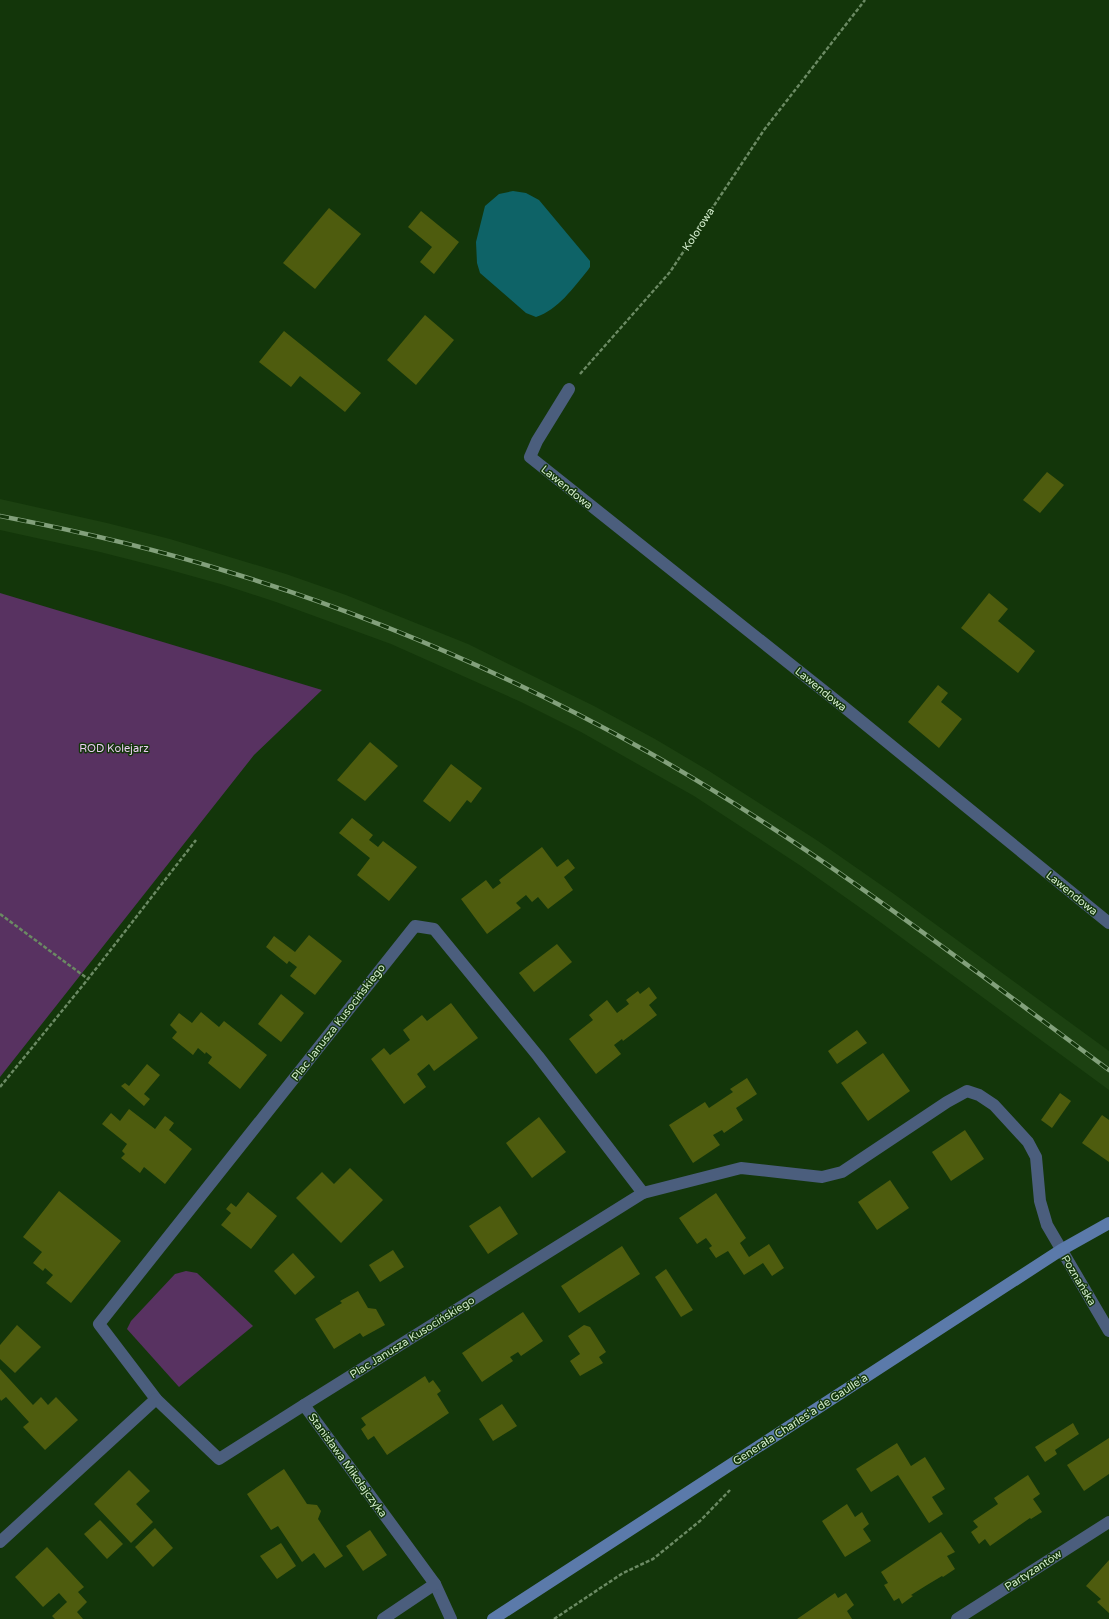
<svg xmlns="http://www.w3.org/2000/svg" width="1109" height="1619" font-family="'Varela Round',sans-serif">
<rect width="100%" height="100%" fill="#13360a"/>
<path fill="#1c4111" d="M0 499 107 523 170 539 286 574 346 595 468 644 594 706 655 739 709 771 818 841 894 894 1109 1051V1090L876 919 801 866 694 796 581 732 521 702 391 644 276 602 224 585 163 568 100 552 0 530Z"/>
<g fill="#583261">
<path d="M0 593 322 690 254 755 0 1077Z"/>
<path d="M186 1271 197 1273 253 1326 179 1387 127 1329 131 1321 175 1274Z"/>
</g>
<path fill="#0e6367" d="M513 191 526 193 539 200 590 261V267L588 270C573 288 558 310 536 317L526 313 480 273 477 263 476 242 485 206 499 194Z"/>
<g fill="#4e5c0e">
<path d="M329 208 361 234 315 289 283 263Z"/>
<path d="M421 211 459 242 434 274 420 262 432 247 408 227Z"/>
<path d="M425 315 454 340 416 385 387 360Z"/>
<path d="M284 331 361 393 345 412 300 376 291 387 259 362Z"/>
<path d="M1047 472 1064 485 1040 513 1023 500Z"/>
<path d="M989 593 1008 609 998 621 1035 651 1018 673 961 628Z"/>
<path d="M938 685 948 693 941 702 962 719 939 748 908 722Z"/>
<path d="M370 742 398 766 365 801 337 780Z"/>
<path d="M451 764 482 788 471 803 467 800 450 822 423 801Z"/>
<path d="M352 818 373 835 369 840 378 847 383 841 417 867 389 901 357 875 370 858 339 833Z"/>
<path d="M542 847 557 867 568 859 575 868 564 877 573 890 548 909 538 897 532 902 526 895 516 903 521 908 487 934 461 899 486 880 493 889 501 883 499 880Z"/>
<path d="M309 935 342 961 315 995 290 976 297 967 289 961 287 964 266 947 274 936 295 952Z"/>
<path d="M557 944 572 962 534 992 519 973Z"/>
<path d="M649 987 657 998 649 1005 657 1015 623 1041 622 1039 614 1045 621 1054 596 1074 569 1039 593 1020 589 1015 607 1000 617 1013 629 1004 626 1000 638 991 640 994Z"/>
<path d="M281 994 304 1013 281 1042 258 1024Z"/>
<path d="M451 1003 478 1038 434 1071 429 1064 417 1074 426 1087 404 1104 371 1059 384 1048 390 1055 410 1040 403 1030 422 1015 427 1021Z"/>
<path d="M201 1012 219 1027 224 1021 267 1055 240 1089 208 1063 212 1057 206 1052 205 1054 198 1048 193 1055 172 1038 177 1032 170 1025 179 1013 192 1023Z"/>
<path d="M857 1030 867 1043 837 1064 828 1051Z"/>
<path d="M883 1053 910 1091 868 1121 841 1083Z"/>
<path d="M147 1064 160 1075 144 1094 150 1099 144 1106 121 1086 125 1083 129 1086Z"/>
<path d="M747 1078 757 1094 736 1108 743 1120 724 1133 722 1130 713 1135 720 1145 693 1163 669 1125 705 1102 709 1108 733 1092 730 1089Z"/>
<path d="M1060 1093 1071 1101 1052 1128 1041 1120Z"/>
<path d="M129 1109 155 1129 165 1116 174 1123 169 1130 192 1149 165 1184 144 1167 140 1173 121 1158 125 1154 122 1151 127 1144 102 1124 111 1113 120 1121Z"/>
<path d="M1102 1115 1109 1120V1162L1082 1143Z"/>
<path d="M539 1117 566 1152 532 1178 506 1143Z"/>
<path d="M965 1130 984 1159 951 1181 932 1152Z"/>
<path d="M350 1168 383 1200 341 1243 296 1198 322 1172 334 1184Z"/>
<path d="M890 1180 909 1208 877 1230 858 1202Z"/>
<path d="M59 1191 121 1241 71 1303 46 1283 53 1275 45 1268 43 1271 33 1263 42 1252 23 1237Z"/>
<path d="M248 1192 277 1216 251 1249 221 1225 231 1213 226 1209 231 1203 236 1207Z"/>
<path d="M716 1193 746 1238 740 1243 749 1257 769 1244 784 1268 772 1276 763 1263 744 1275 728 1251 716 1258 709 1248 712 1246 706 1238 697 1244 679 1218Z"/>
<path d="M500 1206 518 1234 488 1254 469 1226Z"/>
<path d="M622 1246 640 1274 579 1313 561 1286Z"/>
<path d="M393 1250 404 1267 380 1282 369 1265Z"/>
<path d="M293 1253 315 1277 295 1295 274 1271Z"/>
<path d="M666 1269 693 1310 681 1317 655 1277Z"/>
<path d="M358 1291 368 1308 376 1309 385 1325 363 1337 360 1333 334 1349 315 1319 342 1303 340 1301Z"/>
<path d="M523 1312 543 1341 521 1356 518 1352 510 1357 513 1361 482 1382 462 1353Z"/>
<path d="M17 1325 41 1347 15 1373 0 1359V1345Z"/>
<path d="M584 1325 590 1327 606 1352 599 1357 603 1363 580 1376 570 1361 580 1354 568 1336Z"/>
<path d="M0 1369 33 1405 41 1397 48 1405 56 1397 78 1420 45 1450 23 1427 29 1422 6 1397 1 1401 0 1399Z"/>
<path d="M425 1376 429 1383 433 1380 441 1391 437 1394 449 1413 387 1455 374 1436 368 1440 361 1429 366 1425 361 1418Z"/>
<path d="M502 1404 517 1426 493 1441 479 1419Z"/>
<path d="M1073 1423 1079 1434 1055 1450 1057 1454 1045 1462 1035 1447Z"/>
<path d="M1109 1438V1474L1084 1491 1067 1465Z"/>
<path d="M897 1443 911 1466 925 1457 945 1489 932 1497 943 1514 929 1523 898 1475 871 1492 856 1469Z"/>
<path d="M284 1469 307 1504 317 1505 321 1511 318 1519 343 1556 325 1568 314 1553 302 1562 278 1526 271 1530 247 1494Z"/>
<path d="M129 1470 150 1491 136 1504 153 1522 131 1543 94 1504Z"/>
<path d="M1028 1475 1040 1494 1033 1499 1042 1512 1031 1519 1030 1518 990 1546 985 1539 979 1544 971 1532 978 1527 973 1521 998 1504 994 1498Z"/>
<path d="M847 1504 855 1517 862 1512 869 1524 863 1529 871 1541 845 1557 822 1521Z"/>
<path d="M100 1520 123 1544 107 1559 84 1534Z"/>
<path d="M155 1528 173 1548 153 1567 135 1547Z"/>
<path d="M370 1530 387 1555 363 1571 346 1546Z"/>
<path d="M941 1532 955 1552 947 1556 955 1569 943 1577 942 1576 927 1585 911 1595 913 1596 902 1604 899 1598 894 1601 884 1585 888 1583 881 1572Z"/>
<path d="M281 1543 296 1566 277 1579 260 1556Z"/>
<path d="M47 1547 84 1587 78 1592 87 1602 77 1612 83 1619H55L52 1616 67 1602 59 1593 43 1607 15 1577Z"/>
<path d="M1109 1560V1613L1097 1602 1101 1599 1086 1586Z"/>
<path d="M835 1593 838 1598 846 1593 854 1605 847 1611 852 1619H797Z"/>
</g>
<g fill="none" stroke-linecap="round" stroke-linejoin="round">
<g stroke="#6b8a63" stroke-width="2.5" stroke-dasharray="4 2" stroke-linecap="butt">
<path d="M580 374 670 272 764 130 865 0"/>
<path d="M0 914 88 979"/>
<path d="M0 1087 88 979 196 840"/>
<path d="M554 1619 623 1573 653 1559 700 1521 730 1490"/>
</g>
<g stroke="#4b5e7d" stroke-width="12">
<path d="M569 389 537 441 530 457 844 707 1109 923"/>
<path d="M156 1399 99 1324 415 926 434 929 538 1056 643 1193"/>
<path d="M304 1405 643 1193 741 1168 822 1177 842 1172 947 1102 967 1091 979 1095 994 1105 1028 1142 1036 1157 1040 1201 1047 1225 1109 1331"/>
<path d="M0 1542 156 1399 219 1459 304 1405 435 1584 451 1619"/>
<path d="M383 1619 435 1584"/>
<path d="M957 1619 1109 1522"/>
</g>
<path stroke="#5b7aaa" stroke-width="12" d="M493 1619 1061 1250 1109 1223"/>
<g stroke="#82a07b" stroke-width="4.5">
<path id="rail" d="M0 516C78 531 156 549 232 573 377 617 516 678 648 752 811 844 959 959 1109 1070"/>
</g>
<use href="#rail" stroke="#13360a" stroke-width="3" stroke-dasharray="9" stroke-linecap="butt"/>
</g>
<g text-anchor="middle" stroke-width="3" stroke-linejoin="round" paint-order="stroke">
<g font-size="11" fill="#d0eaca" stroke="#13360a">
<text transform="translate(698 229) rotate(-57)" y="4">Kolorowa</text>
<text transform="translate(567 487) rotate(39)" y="4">Lawendowa</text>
<text transform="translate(821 689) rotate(39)" y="4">Lawendowa</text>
<text transform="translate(1072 893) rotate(39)" y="4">Lawendowa</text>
<text transform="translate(338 1022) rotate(-52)" y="4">Plac Janusza Kusocińskiego</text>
<text transform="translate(1079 1280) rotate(59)" y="4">Poznańska</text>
<text transform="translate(412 1337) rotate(-32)" y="4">Plac Janusza Kusocińskiego</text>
<text transform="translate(800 1419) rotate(-33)" y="4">Generała Charles'a de Gaulle'a</text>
<text transform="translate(348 1465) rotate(54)" y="4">Stanisława Mikołajczyka</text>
<text transform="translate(1033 1570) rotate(-33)" y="4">Partyzantów</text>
</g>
<g font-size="11" fill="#ebccf3" stroke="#13360a">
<text x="114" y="752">ROD Kolejarz</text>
</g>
</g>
</svg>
